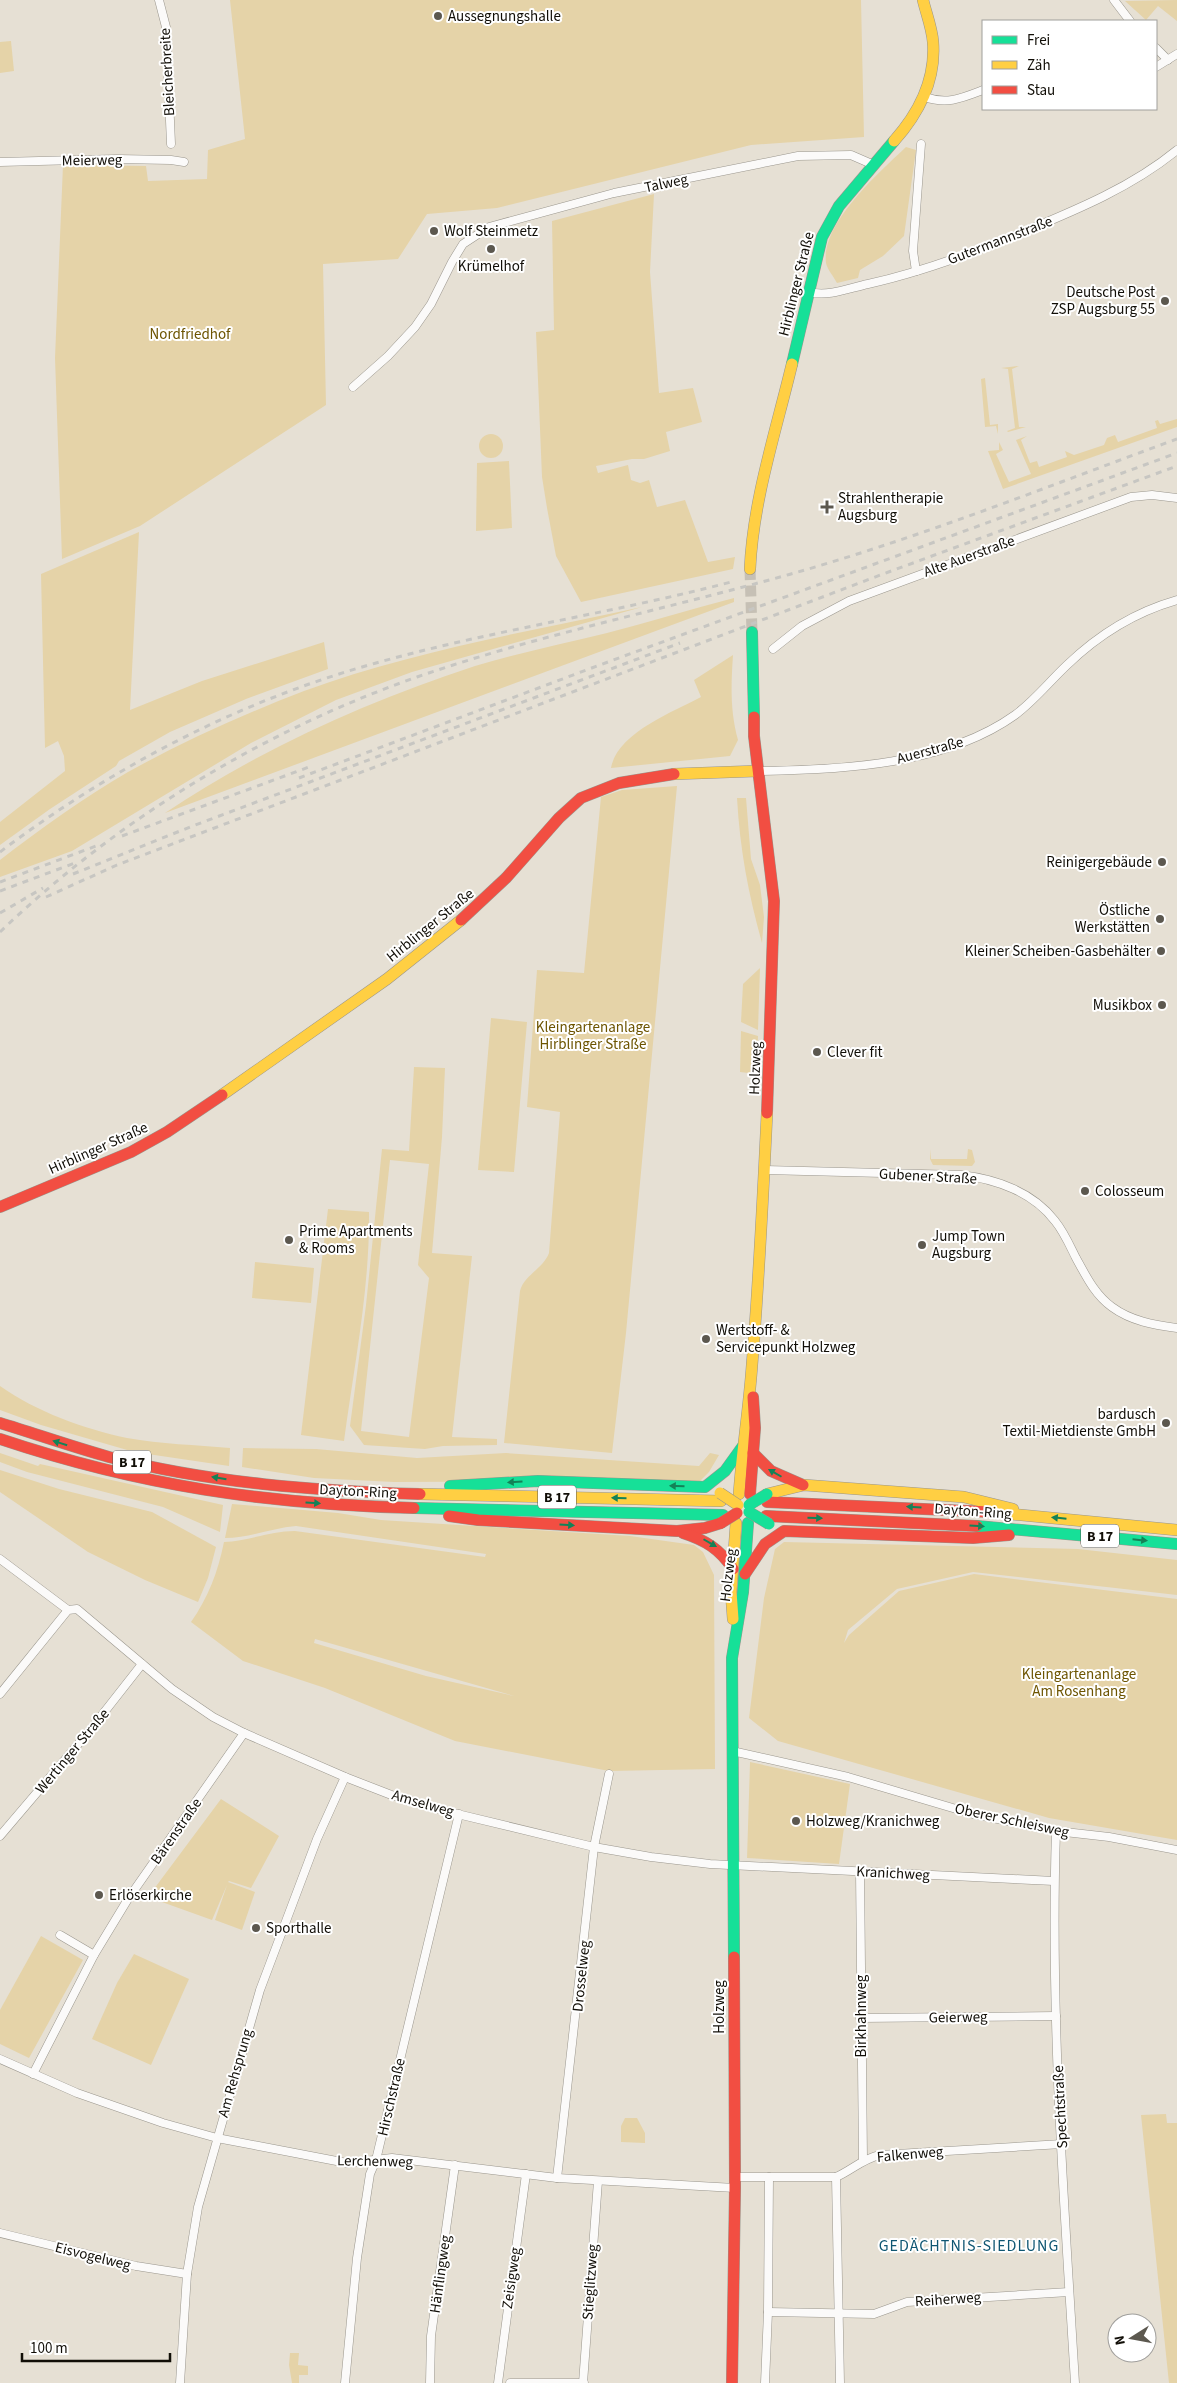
<svg xmlns="http://www.w3.org/2000/svg" width="1177" height="2383" font-family="'Source Sans 3',sans-serif">
<rect width="100%" height="100%" fill="#e6e0d4"/>
<g fill="#e5d3a8" fill-rule="evenodd">
<path d="M230 0H861L864 137 751 145 497 208 427 214 398 259 323 264 326 405 140 526 62 559 55 358 63 165 146 166 148 181 207 179 208 150 245 139Z"/>
<path d="M1177 0V21L1158 6 1146 20 1125 1Z"/>
<path d="M11 41 14 71 0 73V42Z"/>
<path d="M906 147 916 150 904 236 883 256 860 270 858 278 837 283C834 277 827 269 826 263 821 223 880 172 906 147Z"/>
<path d="M654 194 650 272 659 393 693 388 702 422 666 432 670 451 644 459H632L596 466 598 473 628 465 631 480 640 483 649 480 657 507 685 500 708 562 735 557 733 569 581 602 556 556 547 508 542 477 536 332 554 330 552 221Z"/>
<path d="M1019 366 1012 369 1019 427H1026L1008 432 1007 431 1015 428 1008 369 1001 368Z"/>
<path d="M985 378 990 425 998 424V434L996 426 985 427 981 379Z"/>
<path d="M1177 419V427L1003 489 988 451 999 450V442L1003 450 996 454 1009 482 1031 474 1016 440 1027 436 1021 440 1030 463 1037 461 1039 467 1067 457 1065 451 1074 455 1104 445 1107 438 1115 435 1118 442 1157 428 1155 421 1158 420 1160 424Z"/>
<circle cx="491" cy="446" r="12"/>
<path d="M509 461 512 528 476 531 477 463Z"/>
<path d="M139 532 130 710 202 681 324 642 328 669 246 699 170 732 119 761 116 766 50 809 0 845V822L65 771 64 756 58 741 45 748 41 574Z"/>
<path d="M734 598V602L165 813C261 749 365 702 475 666 518 653 562 644 607 633 649 622 692 609 734 598Z"/>
<path d="M642 607 412 672 336 700 251 743 72 851 0 877V860C39 830 86 796 128 772 184 741 244 714 304 691 409 652 531 631 642 607Z"/>
<path d="M733 655C731 685 730 711 738 740L730 756 611 768C617 733 673 712 701 697L694 680Z"/>
<path d="M677 786 626 1333 612 1453 504 1443 520 1291C524 1275 543 1269 549 1253L560 1112 527 1107 537 970 584 973 601 797 622 790Z"/>
<path d="M737 798H746L751 859 760 885 764 917 762 943C748 892 740 850 737 798Z"/>
<path d="M760 968 758 1030 741 1022 743 984Z"/>
<path d="M491 1018 527 1022 514 1172 478 1170Z"/>
<path d="M741 1031 758 1036 757 1074 740 1072Z"/>
<path d="M414 1067 445 1068 442 1137 432 1253 472 1256 452 1437 497 1439V1445L443 1446 425 1449 364 1445 350 1426 366 1305 382 1149 409 1151ZM390 1160 429 1164 418 1265 429 1278 409 1437 361 1431Z"/>
<path d="M931 1149V1159H967L968 1149 972 1150 975 1162 972 1166 933 1165 930 1159Z"/>
<path d="M328 1209 369 1212C370 1288 354 1366 344 1441L301 1435Z"/>
<path d="M255 1262 314 1268 311 1303 252 1298Z"/>
<path d="M0 1386C35 1411 84 1429 127 1438 161 1444 196 1445 230 1448L229 1466 134 1452 41 1425 0 1410Z"/>
<path d="M243 1448 316 1449 417 1458 506 1453 699 1466 710 1453 719 1455 709 1472 700 1481 394 1482 314 1478 242 1467Z"/>
<path d="M0 1453 38 1466 40 1464 223 1505 220 1532 163 1507 27 1472 0 1462Z"/>
<path d="M0 1470 59 1489 152 1512 216 1547 208 1578 198 1602 145 1580 88 1552 0 1492Z"/>
<path d="M232 1504 338 1513 381 1520 630 1536 694 1545 703 1552 714 1575 715 1769 609 1771 455 1741 325 1688 243 1661 191 1622C208 1598 218 1572 224 1542 248 1541 271 1531 295 1531L485 1557 486 1554 296 1526C272 1528 249 1538 225 1538ZM315 1639 514 1696 426 1676 314 1643Z"/>
<path d="M784 1542 1078 1549 1177 1560V1595L973 1572 897 1589 848 1630 844 1643 849 1635 899 1591 974 1574 1177 1599V1840L1049 1818 778 1741 749 1718 764 1598 775 1549Z"/>
<path d="M750 1762 850 1784 839 1864 747 1858Z"/>
<path d="M221 1799 279 1836 251 1888 229 1881 228 1882 255 1892 242 1930 215 1920 227 1885 212 1920 148 1897Z"/>
<path d="M41 1936 83 1960 29 2058 0 2044V2010Z"/>
<path d="M134 1954 189 1979 151 2065 92 2039 117 1983Z"/>
<path d="M1166 2114 1167 2123H1177V2383H1169L1141 2115Z"/>
<path d="M625 2118H637L645 2133V2143L621 2142V2126Z"/>
<path d="M290 2353H299L298 2365 308 2366V2375H299V2383H292L289 2365Z"/>
</g>
<g fill="none" stroke-linecap="round" stroke-linejoin="round">
<path stroke="#c6c0b5" stroke-width="11" stroke-dasharray="11 5.5" stroke-linecap="butt" d="M750 569 752 632"/>
<g stroke="#9a968d" stroke-width="9">
<g id="street">
<path d="M159 0 166 27 171 144"/>
<path d="M1114 0 1130 21"/>
<path d="M1156 48 1168 60"/>
<path d="M1156 67 1177 54"/>
<path d="M925 97C947 105 962 98 983 90"/>
<path d="M0 162 117 159 171 160 184 162"/>
<path d="M916 271 913 251 921 144"/>
<path d="M809 292C829 297 849 288 868 284 922 272 973 253 1023 232 1076 210 1132 187 1177 150"/>
<path d="M353 387 388 356 415 327 431 304 452 262 463 244 489 227 614 193 798 156 851 155 874 165"/>
<path d="M773 649 802 626 849 601 1131 497 1152 495 1177 498"/>
<path d="M758 771C842 770 945 765 1015 715 1034 701 1049 682 1067 665 1098 635 1135 612 1177 600"/>
<path d="M765 1170 961 1175C996 1179 1033 1192 1055 1221 1064 1232 1070 1246 1076 1258 1086 1276 1095 1295 1112 1307 1131 1321 1154 1325 1177 1328"/>
<path d="M0 1559 68 1610"/>
<path d="M0 1694 68 1610 77 1609 172 1689 213 1717 244 1733 345 1777 394 1796 449 1812 594 1847 651 1857 710 1864 1054 1881"/>
<path d="M732 1751 848 1777 973 1814 1056 1831 1109 1837 1177 1850"/>
<path d="M1056 1831C1050 2015 1064 2200 1075 2383"/>
<path d="M0 1836 91 1729 142 1664"/>
<path d="M860 1871 863 2160"/>
<path d="M60 1935 94 1955"/>
<path d="M860 2018 1056 2016"/>
<path d="M0 2059 77 2093 163 2123 217 2138 347 2163 392 2158 557 2178 735 2188"/>
<path d="M33 2074 94 1955 128 1899 244 1733"/>
<path d="M735 2177H836C852 2170 862 2159 880 2155L1062 2144"/>
<path d="M836 2177 840 2383"/>
<path d="M557 2178 594 1847 609 1774"/>
<path d="M0 2233 136 2266 187 2274"/>
<path d="M768 2312 874 2314 907 2302 1069 2292"/>
<path d="M180 2383 187 2274 198 2207 260 1990 317 1839 345 1777"/>
<path d="M345 2383 357 2258 370 2174 376 2160 459 1814"/>
<path d="M430 2383 431 2336 455 2165"/>
<path d="M498 2383 526 2174"/>
<path d="M510 2383H584"/>
<path d="M583 2383 598 2181"/>
<path d="M765 2383 768 2312 769 2177"/>
</g>
</g>
<g stroke="#9a968d" stroke-width="12">
<g id="fast">
<path d="M792 364 822 237 839 206 894 141"/>
<path d="M752 632 754 717"/>
<path d="M450 1486 538 1481 705 1487 725 1471 743 1446"/>
<path d="M414 1508 723 1515"/>
<path d="M977 1526 1177 1544"/>
<path d="M734 1957 732 1658 743 1592 748 1523"/>
</g>
</g>
<g stroke="#9a968d" stroke-width="12">
<g id="slow">
<path d="M894 141C919 113 936 80 933 42 932 28 926 13 923 0"/>
<path d="M750 569C753 500 776 431 792 364"/>
<path d="M674 774 758 771"/>
<path d="M222 1095 387 979 461 920"/>
<path d="M420 1494 721 1501"/>
<path d="M739 1494C742 1451 749 1408 752 1365 759 1281 763 1197 767 1113"/>
<path d="M767 1494 804 1485 964 1497 1013 1509"/>
<path d="M990 1512 1177 1530"/>
<path d="M733 1619 731 1592 736 1523"/>
</g>
</g>
<g stroke="#9a968d" stroke-width="12">
<g id="jam">
<path d="M754 717V736L774 901 767 1113"/>
<path d="M461 920 506 878 559 818 581 798 619 783 674 774"/>
<path d="M0 1207 131 1152 167 1132 222 1095"/>
<path d="M0 1423C36 1434 73 1447 109 1457 210 1483 316 1491 420 1494"/>
<path d="M0 1439C140 1486 267 1504 414 1508"/>
<path d="M753 1453 771 1471 803 1485"/>
<path d="M750 1494 755 1428 753 1397"/>
<path d="M767 1502 990 1512"/>
<path d="M449 1516 478 1520 677 1531 705 1528 721 1523"/>
<path d="M766 1516 977 1526"/>
<path d="M683 1533C705 1540 720 1549 733 1569"/>
<path d="M745 1574 765 1544 784 1531 973 1538 1009 1535"/>
<path d="M732 2383 735 2188 734 1957"/>
</g>
</g>
<use href="#street" stroke="#fbfaf9" stroke-width="8"/>
<use href="#fast" stroke="#16e098" stroke-width="11"/>
<use href="#slow" stroke="#ffcf43" stroke-width="11"/>
<use href="#jam" stroke="#f24e42" stroke-width="11"/>
<g stroke="#c7c6c2" stroke-width="3" stroke-dasharray="6 6" stroke-linecap="butt">
<path d="M299 778 597 666 1177 453"/>
<path d="M122 836 309 767"/>
<path d="M0 852C113 767 239 701 376 663 493 630 613 613 731 582"/>
<path d="M73 874 190 827 680 643"/>
<path d="M0 882 96 846"/>
<path d="M0 891 75 863"/>
<path d="M46 897 117 865 883 574 1177 466"/>
<path d="M0 913 43 888"/>
<path d="M0 932C118 819 263 731 417 677 541 634 671 608 798 572 927 535 1051 485 1177 439"/>
</g>
<g stroke="#9a968d" stroke-width="12" stroke-linecap="butt">
<g id="fast-bridge">
<path d="M749 1505 767 1494"/>
<path d="M749 1512 769 1524"/>
</g>
</g>
<g stroke="#9a968d" stroke-width="12" stroke-linecap="butt">
<path id="slow-bridge" d="M720 1493 738 1505"/>
</g>
<g stroke="#9a968d" stroke-width="12" stroke-linecap="butt">
<path id="jam-bridge" d="M721 1523 737 1513"/>
</g>
<use href="#fast-bridge" stroke="#16e098" stroke-width="11"/>
<use href="#slow-bridge" stroke="#ffcf43" stroke-width="11"/>
<use href="#jam-bridge" stroke="#f24e42" stroke-width="11"/>
</g>
<defs><path id="oneway-solid" d="M-6-.8H1V-3.2L6.5 0L1 3.2V.8H-6Z" transform="scale(1.25)"/></defs>
<g fill="#148257">
<use href="#oneway-solid" transform="translate(60 1443) rotate(-163)"/>
<use href="#oneway-solid" transform="translate(775 1473) rotate(-150)"/>
<use href="#oneway-solid" transform="translate(219 1478) rotate(-171)"/>
<use href="#oneway-solid" transform="translate(515 1482) rotate(177)"/>
<use href="#oneway-solid" transform="translate(677 1486) rotate(-178)"/>
<use href="#oneway-solid" transform="translate(619 1498) rotate(-179)"/>
<use href="#oneway-solid" transform="translate(313 1503) rotate(4)"/>
<use href="#oneway-solid" transform="translate(914 1507) rotate(-177)"/>
<use href="#oneway-solid" transform="translate(815 1518) rotate(2)"/>
<use href="#oneway-solid" transform="translate(1059 1518) rotate(-174)"/>
<use href="#oneway-solid" transform="translate(567 1525) rotate(3)"/>
<use href="#oneway-solid" transform="translate(977 1526) rotate(4)"/>
<use href="#oneway-solid" transform="translate(1140 1540) rotate(6)"/>
<use href="#oneway-solid" transform="translate(710 1543) rotate(30)"/>
</g>
<g fill="#5c584f" stroke="#fff" stroke-width="2">
<circle cx="438" cy="16" r="5"/>
<circle cx="434" cy="231" r="5"/>
<circle cx="491" cy="249" r="5"/>
<circle cx="1165" cy="301" r="5"/>
<path d="M824.5 499.5h5v5h5v5h-5v5h-5v-5h-5v-5h5z"/>
<circle cx="1162" cy="862" r="5"/>
<circle cx="1160" cy="919" r="5"/>
<circle cx="1161" cy="951" r="5"/>
<circle cx="1162" cy="1005" r="5"/>
<circle cx="817" cy="1052" r="5"/>
<circle cx="1085" cy="1191" r="5"/>
<circle cx="289" cy="1240" r="5"/>
<circle cx="922" cy="1245" r="5"/>
<circle cx="706" cy="1339" r="5"/>
<circle cx="1166" cy="1423" r="5"/>
<circle cx="796" cy="1821" r="5"/>
<circle cx="99" cy="1895" r="5"/>
<circle cx="256" cy="1928" r="5"/>
</g>
<g text-anchor="middle" stroke-width="4" stroke-linejoin="round" paint-order="stroke">
<g fill="#fff" stroke="#585651" stroke-width="1">
<rect x="113" y="1450.5" width="38" height="23" rx="4"/>
<rect x="538" y="1485.5" width="38" height="23" rx="4"/>
<rect x="1081" y="1524.5" width="38" height="23" rx="4"/>
</g>
<g font-size="14" font-weight="bold" fill="#110e07">
<text x="132" y="1467">B 17</text>
<text x="557" y="1502">B 17</text>
<text x="1100" y="1541">B 17</text>
</g>
<g font-size="15" fill="#110e07" stroke="#fff" text-anchor="start">
<text x="448" y="21">Aussegnungshalle</text>
<text x="444" y="236">Wolf Steinmetz</text>
<text x="491" y="271" text-anchor="middle">Krümelhof</text>
<text x="1155" y="297" text-anchor="end">Deutsche Post<tspan x="1155" dy="17">ZSP Augsburg 55</tspan></text>
<text x="838" y="503">Strahlentherapie<tspan x="838" dy="17">Augsburg</tspan></text>
<text x="1152" y="867" text-anchor="end">Reinigergebäude</text>
<text x="1150" y="915" text-anchor="end">Östliche<tspan x="1150" dy="17">Werkstätten</tspan></text>
<text x="1151" y="956" text-anchor="end">Kleiner Scheiben-Gasbehälter</text>
<text x="1152" y="1010" text-anchor="end">Musikbox</text>
<text x="827" y="1057">Clever fit</text>
<text x="1095" y="1196">Colosseum</text>
<text x="299" y="1236">Prime Apartments<tspan x="299" dy="17">&amp; Rooms</tspan></text>
<text x="932" y="1241">Jump Town<tspan x="932" dy="17">Augsburg</tspan></text>
<text x="716" y="1335">Wertstoff- &amp;<tspan x="716" dy="17">Servicepunkt Holzweg</tspan></text>
<text x="1156" y="1419" text-anchor="end">bardusch<tspan x="1156" dy="17">Textil-Mietdienste GmbH</tspan></text>
<text x="806" y="1826">Holzweg/Kranichweg</text>
<text x="109" y="1900">Erlöserkirche</text>
<text x="266" y="1933">Sporthalle</text>
</g>
<g font-size="15" fill="#110e07" stroke="#fff">
<text transform="translate(167 72) rotate(-93)" y="5">Bleicherbreite</text>
<text transform="translate(92 160) rotate(-1)" y="5">Meierweg</text>
<text transform="translate(666 183) rotate(-12)" y="5">Talweg</text>
<text transform="translate(1000 240) rotate(-21)" y="5">Gutermannstraße</text>
<text transform="translate(796 284) rotate(-76)" y="5">Hirblinger Straße</text>
<text transform="translate(969 556) rotate(-20)" y="5">Alte Auerstraße</text>
<text transform="translate(930 750) rotate(-15)" y="5">Auerstraße</text>
<text transform="translate(430 925) rotate(-39)" y="5">Hirblinger Straße</text>
<text transform="translate(755 1068) rotate(-88)" y="5">Holzweg</text>
<text transform="translate(98 1148) rotate(-24)" y="5">Hirblinger Straße</text>
<text transform="translate(928 1176) rotate(3)" y="5">Gubener Straße</text>
<text transform="translate(358 1491) rotate(3)" y="5">Dayton-Ring</text>
<text transform="translate(973 1511) rotate(4)" y="5">Dayton-Ring</text>
<text transform="translate(728 1575) rotate(-83)" y="5">Holzweg</text>
<text transform="translate(72 1751) rotate(-50)" y="5">Wertinger Straße</text>
<text transform="translate(423 1803) rotate(16)" y="5">Amselweg</text>
<text transform="translate(1012 1820) rotate(12)" y="5">Oberer Schleisweg</text>
<text transform="translate(176 1831) rotate(-55)" y="5">Bärenstraße</text>
<text transform="translate(893 1873) rotate(3)" y="5">Kranichweg</text>
<text transform="translate(581 1976) rotate(-84)" y="5">Drosselweg</text>
<text transform="translate(719 2007) rotate(-90)" y="5">Holzweg</text>
<text transform="translate(861 2016) rotate(-90)" y="5">Birkhahnweg</text>
<text transform="translate(958 2017) rotate(-1)" y="5">Geierweg</text>
<text transform="translate(235 2073) rotate(-74)" y="5">Am Rehsprung</text>
<text transform="translate(391 2097) rotate(-77)" y="5">Hirschstraße</text>
<text transform="translate(1060 2107) rotate(-93)" y="5">Spechtstraße</text>
<text transform="translate(910 2154) rotate(-5)" y="5">Falkenweg</text>
<text transform="translate(375 2161) rotate(1)" y="5">Lerchenweg</text>
<text transform="translate(93 2256) rotate(14)" y="5">Eisvogelweg</text>
<text transform="translate(440 2274) rotate(-82)" y="5">Hänflingweg</text>
<text transform="translate(511 2278) rotate(-82)" y="5">Zeisigweg</text>
<text transform="translate(590 2282) rotate(-86)" y="5">Stieglitzweg</text>
<text transform="translate(948 2299) rotate(-4)" y="5">Reiherweg</text>
</g>
<g font-size="15" fill="#6d5400" stroke="#fff">
<text x="190" y="339">Nordfriedhof</text>
<text x="593" y="1032">Kleingartenanlage<tspan x="593" dy="17">Hirblinger Straße</tspan></text>
<text x="1079" y="1679">Kleingartenanlage<tspan x="1079" dy="17">Am Rosenhang</tspan></text>
</g>
<g font-size="16" letter-spacing="1" fill="#0f5672" stroke="#fff">
<text x="969" y="2251">GEDÄCHTNIS-SIEDLUNG</text>
</g>
</g>
<rect x="982" y="20" width="175" height="90" fill="#ffffff" stroke="#a09f9c"/>
<rect x="992" y="36" width="25" height="8" fill="#16e098" stroke="#a09f9c"/>
<text x="1027" y="45" font-size="15" fill="#110e07">Frei</text>
<rect x="992" y="61" width="25" height="8" fill="#ffcf43" stroke="#a09f9c"/>
<text x="1027" y="70" font-size="15" fill="#110e07">Zäh</text>
<rect x="992" y="86" width="25" height="8" fill="#f24e42" stroke="#a09f9c"/>
<text x="1027" y="95" font-size="15" fill="#110e07">Stau</text>
<g transform="translate(1132 2338) rotate(259)"><circle r="24" fill="#ffffff" stroke="#a09f9c"/>
<path d="M0-4L9 19L0 12L-9 19Z" fill="#5c584f"/>
<text y="-8" font-size="14" font-weight="bold" text-anchor="middle" fill="#110e07">N</text>
</g>
<path d="M22 2353v8h148v-8" fill="none" stroke="#110e07" stroke-width="2.5"/>
<text x="30" y="2353" font-size="15" fill="#110e07" stroke="#ffffff" stroke-width="4" paint-order="stroke">100 m</text>
</svg>
